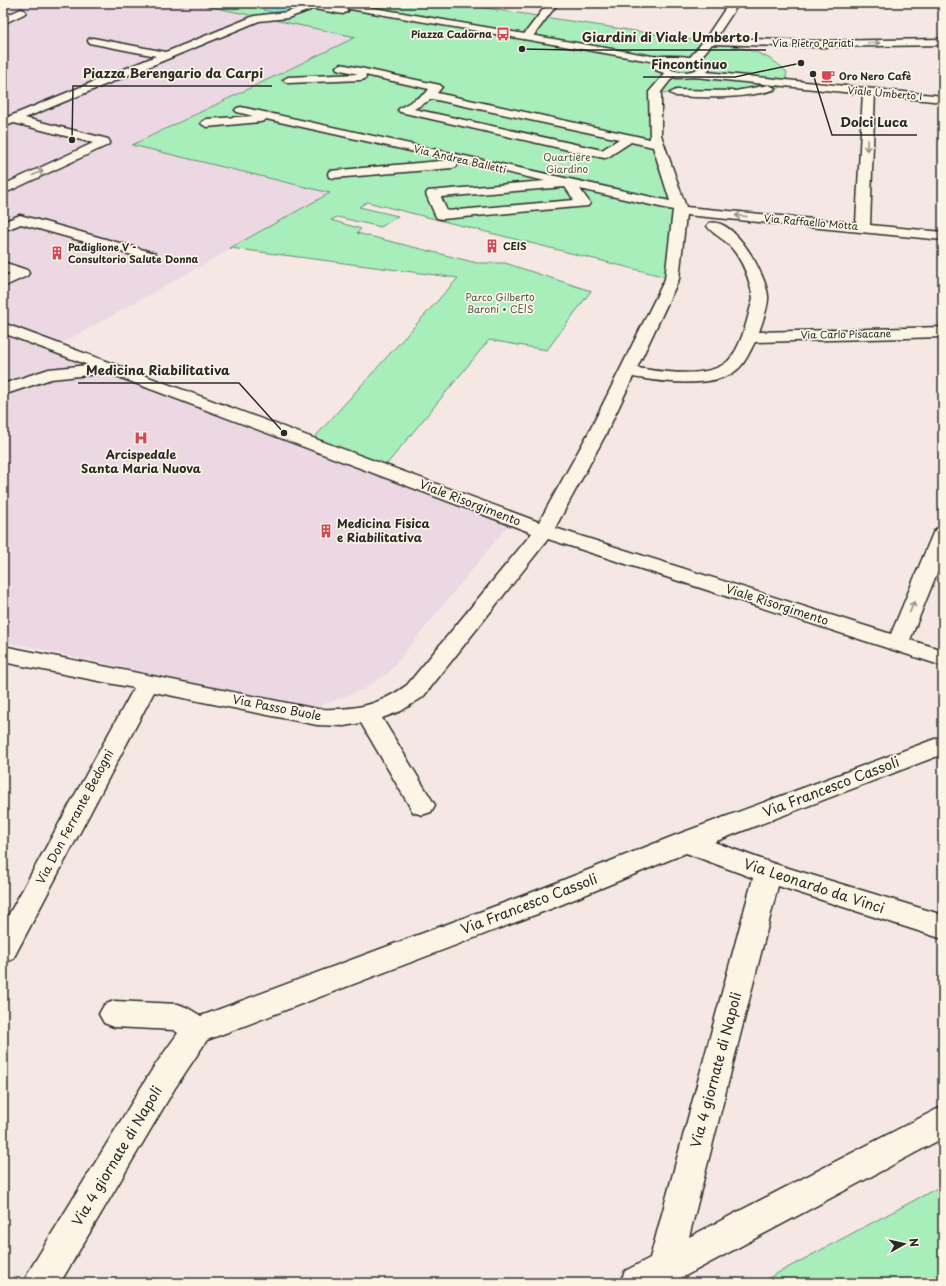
<svg xmlns="http://www.w3.org/2000/svg" width="946" height="1286" font-family="'Playpen Sans',sans-serif">
<rect width="100%" height="100%" fill="#f5e8e4"/>
<filter id="ink" filterUnits="userSpaceOnUse"><feTurbulence type="fractalNoise" baseFrequency=".025" numOctaves="2"/><feDisplacementMap in="SourceGraphic" scale="8" xChannelSelector="R" yChannelSelector="G"/><feConvolveMatrix kernelMatrix="1 2 1 2 8 2 1 2 1" color-interpolation-filters="sRGB"/></filter>
<g filter="url(#ink)">
<path fill="#ecd8e2" d="M3 3H192L357 36 133 144 332 193 48 351 509 524 389 672 364 689 312 709 3 641Z"/>
<g fill="#a7eebb" stroke="#698c73">
<path d="M192 3H453L739 47C758 52 773 58 787 72L785 84 775 91 763 94 734 97 692 96 650 91 674 210 666 277 367 202 359 207 398 216 381 227 337 217 331 220 361 229 357 233 477 263H505L591 291 547 350 489 340 386 465 314 438 458 278 230 248 330 193 132 145 356 37Z"/>
<path d="M943 1185V1283H759Z"/>
</g>
<path fill="#90e1e7" stroke="#68989c" d="M278 6H286L293 10 280 14 263 10 266 7Z"/>
<g fill="none" stroke-linecap="round" stroke-linejoin="round">
<g stroke="#2b2b2b" stroke-width="3">
<g id="minor">
<path d="M548 3H558L531 39H523L522 37Z"/>
<path d="M729 3H739L716 38 816 41 943 39V45L816 47 712 44 696 63H688L687 61 705 39Z"/>
<path d="M307 5 310 6 312 8 310 10 288 18 259 21 25 118 108 139 110 142 108 145 3 194V185L93 143 14 123 3 127V119L156 56 89 43 88 41 89 39 93 38 166 52 254 16 287 12Z"/>
<path d="M21 9 24 10 26 12 24 14 3 24V17Z"/>
<path d="M341 64 440 85 442 87 437 93 650 139 649 92 667 71H675L676 73 661 92V135L686 207 856 223 863 92 869 89 873 90 875 92 870 225 943 232V240L686 215 679 279 637 368C662 372 708 379 728 361 742 347 748 316 753 298 749 277 742 257 726 242 720 237 712 233 707 226L709 223C735 217 766 275 768 296 769 305 762 323 759 332L943 327V337L755 342C751 349 747 359 741 366 720 390 661 382 633 377L607 432 555 528 891 634 933 533 936 529 943 527V558L910 640 943 650V666L548 539 423 697 401 711 382 718 435 805 431 812 422 815 413 812 361 723 344 726 317 725 154 692 13 959 3 963V925L134 688 3 662V646L317 709C353 710 377 707 407 685L532 533 108 373 51 379 3 395V384L49 369 88 365 3 333V323L539 522 589 432 665 279 673 210 580 189 590 203 588 206 442 219 437 218 435 215 426 194 428 191 545 181 457 161 458 164 456 167 452 168 334 178 329 177 328 174 329 171 451 160 266 119 264 121 260 122 207 127 203 125 201 123 203 121 207 119 253 116 237 112 235 110 237 108 241 107 670 201 653 147 631 142 608 157 604 158 400 112 398 110 400 108 426 93 429 89 365 75 366 77 365 79 361 80 288 83 283 80 288 77 358 74 337 69 336 67ZM432 99 619 139 602 150 414 109ZM565 187 574 200 447 211 441 197Z"/>
<path d="M769 85 775 88 773 90C741 99 709 98 676 96L670 93 676 90 735 91Z"/>
<path d="M20 215 155 253 157 256 155 259 150 260 21 224 3 231V222Z"/>
<path d="M3 262 27 270 29 273 27 276 3 287V277L10 274 3 271Z"/>
<path d="M943 736V754L714 842 772 863 943 915V939L778 886 689 1237 943 1106V1138L672 1283H620L625 1271 650 1258 753 878 686 853 553 908 207 1040 175 1088 60 1283H24L29 1271 153 1068 178 1033 174 1030 114 1027 104 1023 99 1014 104 1005 114 1001 178 1004 188 1008 201 1016 533 892 676 835Z"/>
</g>
</g>
<g stroke="#2b2b2b" stroke-width="3">
<path id="major" d="M292 3H313L328 6 324 3H345L652 56C670 57 699 52 710 68L707 72 943 96V102L695 77 677 78 656 70 655 68 656 62 344 8 348 11 343 14 297 6ZM672 63 689 64 699 68C689 74 675 73 666 67V65Z"/>
</g>
<use href="#minor" fill="#fcf5e5" fill-rule="evenodd"/>
<use href="#major" fill="#fcf5e5" fill-rule="evenodd"/>
</g>
<defs><path id="oneway-shaft" d="M-6 0H5M1.5-3L5.5 0L1.5 3" fill="none" stroke-width="1.6" stroke-linecap="round" stroke-linejoin="round"/></defs>
<g stroke="#949088">
<use href="#oneway-shaft" transform="translate(874 43) rotate(-1)"/>
<use href="#oneway-shaft" transform="translate(867 145) rotate(93)"/>
<use href="#oneway-shaft" transform="translate(38 173) rotate(-25)"/>
<use href="#oneway-shaft" transform="translate(741 216) rotate(-175)"/>
<use href="#oneway-shaft" transform="translate(912 607) rotate(-68)"/>
</g>
</g>
<defs>
<g id="bus-bare" transform="scale(1.08)"><path d="M-5-6H5V4H4V6H2V4H-2V6H-4V4H-5ZM-3.5-4V0h7V-4ZM-3.5 1.2v1.5H-2V1.2ZM2 1.2v1.5H3.5V1.2Z" fill="#d1495b" stroke="#fcf5e5" stroke-width="2.5" paint-order="stroke"/></g>
<g id="cafe-bare" transform="scale(1.08)"><path d="M-5.5-4.5H6V0H3Q3 3.5 0 3.5H-2.5Q-5.5 3.5-5.5 0ZM3-3.2v2h1.7v-2ZM-6 4.5H4V6H-6Z" fill="#d1495b" stroke="#fcf5e5" stroke-width="2.5" paint-order="stroke"/></g>
<g id="building-bare" transform="scale(1.08)"><path d="M-4-6H4V6H1V3H-1V6H-4ZM-2.5-4.3h1.7v1.8h-1.7ZM.8-4.3h1.7v1.8H.8ZM-2.5-1h1.7V.8h-1.7ZM.8-1h1.7V.8H.8Z" fill="#d1495b" stroke="#fcf5e5" stroke-width="2.5" paint-order="stroke"/></g>
<g id="hospital-bare" transform="scale(1.08)"><path d="M-5-5h3v3.5h4V-5h3V5h-3V1.5h-4V5h-3Z" fill="#d1495b" stroke="#fcf5e5" stroke-width="2.5" paint-order="stroke"/></g>
</defs>
<g fill-rule="evenodd">
<use href="#bus-bare" x="503" y="34"/>
<use href="#cafe-bare" x="828" y="76"/>
<use href="#building-bare" x="492" y="246"/>
<use href="#building-bare" x="57" y="253"/>
<use href="#hospital-bare" x="141" y="438"/>
<use href="#building-bare" x="326" y="531"/>
</g>
<g text-anchor="middle" stroke-width="3.5" stroke-linejoin="round" paint-order="stroke">
<g font-size="10" font-weight="bold" fill="#2b2b2b" stroke="#fcf5e5" text-anchor="start">
<text x="492" y="38" text-anchor="end">Piazza Cadorna</text>
<text x="839" y="80">Oro Nero Cafè</text>
<text x="503" y="250">CEIS</text>
<text x="68" y="251">Padiglione V -<tspan x="68" dy="12">Consultorio Salute Donna</tspan></text>
</g>
<g font-size="10" fill="#2b2b2b" stroke="#fcf5e5">
<text x="813" y="47">Via Pietro Pariati</text>
<text transform="translate(885 93) rotate(5)" y="4">Viale Umberto I</text>
<text transform="translate(460 159) rotate(13)" y="4">Via Andrea Balletti</text>
<text transform="translate(811 222) rotate(5)" y="4">Via Raffaello Motta</text>
<text transform="translate(846 334) rotate(-1)" y="4">Via Carlo Pisacane</text>
</g>
<g font-size="10" fill="#4a5c4f" stroke="#fcf5e5">
<text x="567" y="161">Quartiere<tspan x="567" dy="12">Giardino</tspan></text>
<text x="500" y="301">Parco Gilberto<tspan x="500" dy="12">Baroni • CEIS</tspan></text>
</g>
<g font-size="12" font-weight="bold" fill="#2b2b2b" stroke="#fcf5e5">
<text x="141" y="459">Arcispedale<tspan x="141" dy="14">Santa Maria Nuova</tspan></text>
<text x="337" y="528" text-anchor="start">Medicina Fisica<tspan x="337" dy="14">e Riabilitativa</tspan></text>
</g>
<g font-size="12" fill="#2b2b2b" stroke="#fcf5e5">
<text transform="translate(470 503) rotate(21)" y="4">Viale Risorgimento</text>
<text transform="translate(777 605) rotate(18)" y="4">Viale Risorgimento</text>
<text transform="translate(277 708) rotate(11)" y="4">Via Passo Buole</text>
<text transform="translate(75 817) rotate(-62)" y="4">Via Don Ferrante Bedogni</text>
</g>
<g font-size="14" fill="#2b2b2b" stroke="#fcf5e5">
<text transform="translate(831 787) rotate(-21)" y="5">Via Francesco Cassoli</text>
<text transform="translate(814 886) rotate(18)" y="5">Via Leonardo da Vinci</text>
<text transform="translate(529 904) rotate(-21)" y="5">Via Francesco Cassoli</text>
<text transform="translate(716 1070) rotate(-75)" y="5">Via 4 giornate di Napoli</text>
<text transform="translate(117 1156) rotate(-59)" y="5">Via 4 giornate di Napoli</text>
</g>
</g>
<path fill="none" stroke="#2b2b2b" stroke-width="1.5" d="M522 49L573 50H766M801 63L735 77H643M72 140L73 86H272M813 74L832 135H917M284 433L239 383H78"/>
<g fill="#2b2b2b" stroke="#fcf5e5" stroke-width="1.5">
<circle cx="522" cy="49" r="4"/>
<circle cx="801" cy="63" r="4"/>
<circle cx="72" cy="140" r="4"/>
<circle cx="813" cy="74" r="4"/>
<circle cx="284" cy="433" r="4"/>
</g>
<g font-size="13" text-anchor="middle" font-weight="bold" fill="#2b2b2b" stroke="#fcf5e5" stroke-width="3.5" stroke-linejoin="round" paint-order="stroke">
<text x="670" y="42">Giardini di Viale Umberto I</text>
<text x="689" y="69">Fincontinuo</text>
<text x="173" y="78">Piazza Berengario da Carpi</text>
<text x="874" y="127">Dolci Luca</text>
<text x="158" y="375">Medicina Riabilitativa</text>
</g>
<rect width="946" height="1286" fill="none" stroke="#fcf5e5" stroke-width="16"/>
<rect x="8" y="8" width="930" height="1270" fill="none" stroke="#2b2b2b" stroke-width="1.5" filter="url(#ink)"/>
<g transform="translate(904 1244) rotate(82)" stroke="#fcf5e5" stroke-width="3" paint-order="stroke">
<path d="M0-3L7 15L0 10L-7 15Z" fill="#2b2b2b"/>
<text y="-6" font-size="11" font-weight="bold" text-anchor="middle" fill="#2b2b2b">N</text>
</g>
</svg>
